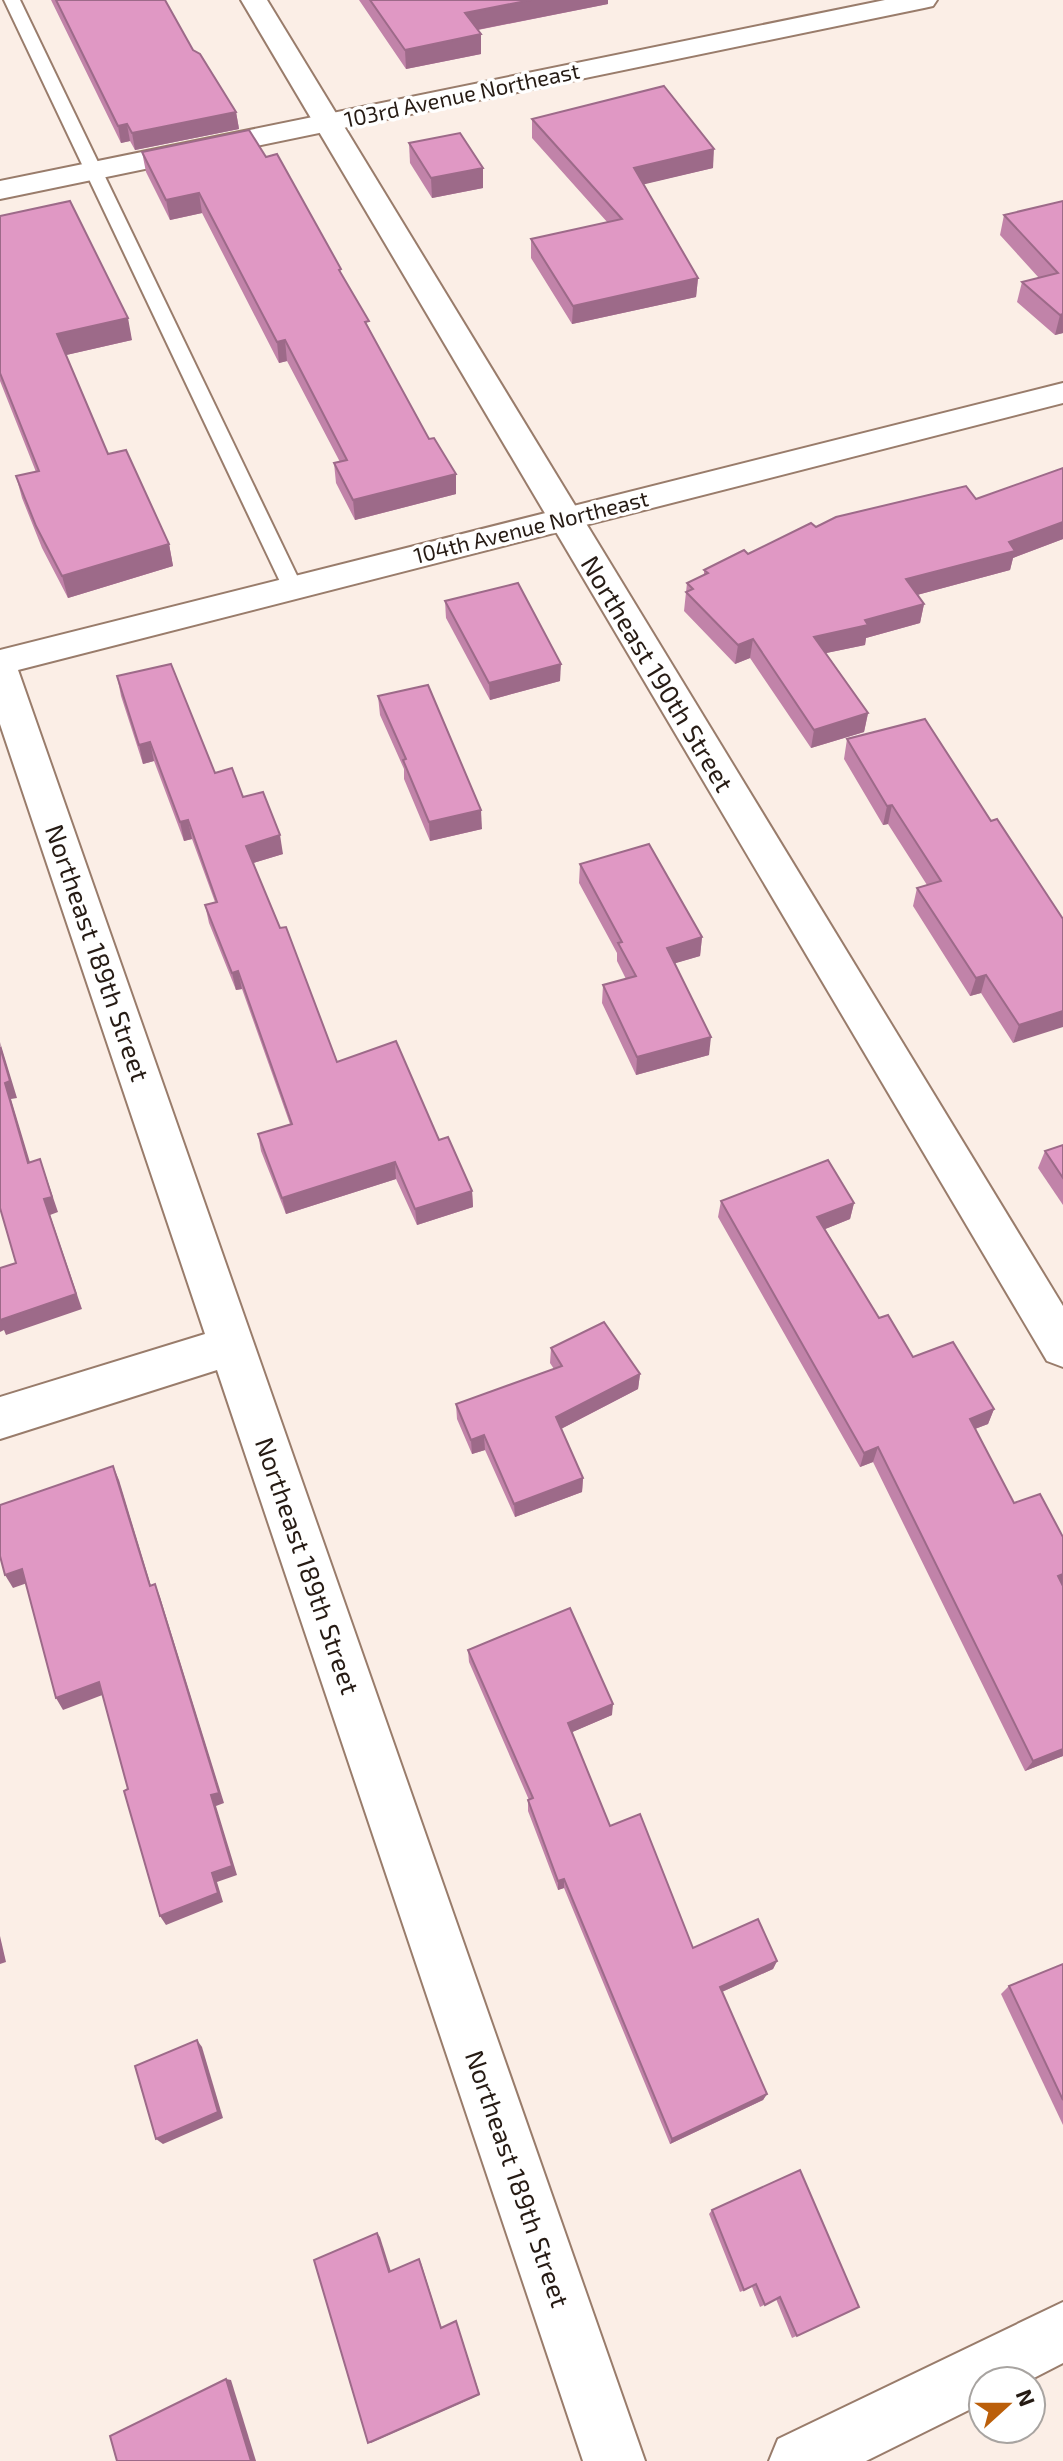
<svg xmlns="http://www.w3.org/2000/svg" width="1063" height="2461" font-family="'Exo 2',sans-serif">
<rect width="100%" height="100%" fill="#fbeee6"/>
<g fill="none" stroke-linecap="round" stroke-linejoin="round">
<g stroke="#997c6b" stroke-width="4">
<path id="lane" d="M4 0H20L303 588 300 593H286L283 588Z"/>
</g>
<g stroke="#997c6b" stroke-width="4">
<g id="street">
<path d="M885 0H937L933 6 924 8 0 199V181Z"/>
<path d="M1063 383V403L18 670 645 2461H583L217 1370 0 1439V1397L205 1334 0 724V650Z"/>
<path d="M1063 2302V2363L1028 2381H983V2403L866 2461H769L778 2439Z"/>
</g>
</g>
<g stroke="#997c6b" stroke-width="4">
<path id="secondary" d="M241 0H267L1063 1306V1367L1047 1361Z"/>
</g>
<use href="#lane" fill="#fff" fill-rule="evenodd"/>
<use href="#street" fill="#fff" fill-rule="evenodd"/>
<use href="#secondary" fill="#fff" fill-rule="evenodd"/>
</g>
<g fill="#c183a9">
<path d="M51 0H165L193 50 236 112 239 129 135 150 130 141 121 143Z"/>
<path d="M359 0H608V4L478 30 481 34V54L406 69Z"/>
<path d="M532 119 713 168 643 184 698 278 696 297 572 324 531 258V239L608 223 532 138Z"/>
<path d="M409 143 483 168V188L432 198 410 163Z"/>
<path d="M142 152 342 275 370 330 456 494 355 520 336 483 334 463 340 462 287 361 279 363 202 213 170 220 146 172Z"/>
<path d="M1063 201V333L1055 335 1017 302 1022 282 1039 278 1000 235 1004 215Z"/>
<path d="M0 216 132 340 66 355 108 454 169 544 173 566 68 598 42 548 22 498 16 476 36 472 0 381Z"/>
<path d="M976 499 1063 539 1013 558 1010 570 917 595 924 604 920 623 866 638 865 645 826 653 868 713 864 732 811 748 750 658 735 664 684 611 687 583 704 575V570L748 554 816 527Z"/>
<path d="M445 601 560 681 490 700 446 618Z"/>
<path d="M117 676 215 773 243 797 283 854 253 863 337 1062 439 1140 472 1191 473 1207 417 1225 396 1179 286 1214 261 1151 258 1134 290 1124 242 989 236 990 209 923 205 905 215 902 192 839 184 841 154 761 143 764 121 696Z"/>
<path d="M378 696 482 829 430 841 404 779V769L380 715Z"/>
<path d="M847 739 991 821 1063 919 1013 1043 981 993 970 996 913 906 917 888 927 885 888 824 883 825 844 759Z"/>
<path d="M580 864 702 937 700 956 675 963 709 1055 636 1075 602 1003 603 985 626 979 617 961V953L579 883Z"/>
<path d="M1063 1145V1205L1038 1168 1045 1151Z"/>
<path d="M721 1201 854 1203 850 1219 825 1229 879 1318 913 1357 994 1409 988 1424 975 1429 1014 1503 1063 1586V1756L1025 1771 873 1462 860 1467 718 1217Z"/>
<path d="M551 1348 640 1374 638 1389 561 1429 583 1478 582 1492 515 1517 485 1450 472 1454 457 1419 456 1404 554 1369 550 1363Z"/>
<path d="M468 1650 612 1715 572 1732 610 1826 693 1948 777 1961 773 1969 722 1992 767 2094 763 2100 670 2144 564 1888 558 1890 528 1811V1800H529L469 1662Z"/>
<path d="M1063 1964V2125L1001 1994 1009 1986Z"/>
<path d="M712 2210 859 2307 792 2338 776 2299 760 2307 752 2287 740 2292 709 2214Z"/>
</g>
<g fill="#9d6a89">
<path d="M531 0H608V4L466 32 465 13Z"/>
<path d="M481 34V54L406 69 405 50Z"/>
<path d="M236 112 239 129 135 150 132 133Z"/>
<path d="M127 124 130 141 121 143 118 126Z"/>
<path d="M714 149 713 168 633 187 634 168Z"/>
<path d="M483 168V188L432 198 431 178Z"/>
<path d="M199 193 202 213 170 220 166 200Z"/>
<path d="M698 278 696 297 572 324 573 306Z"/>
<path d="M1063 314V333L1055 335 1060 315Z"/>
<path d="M128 318 132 340 62 356 57 334Z"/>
<path d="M285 340 287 361 279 363 277 342Z"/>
<path d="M456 474V494L355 520 353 500Z"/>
<path d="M1063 522V539L1013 558 1010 570 902 599 906 579Z"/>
<path d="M169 544 173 566 68 598 62 576Z"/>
<path d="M924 604 920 623 866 638 865 645 812 656 814 637 865 620Z"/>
<path d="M753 639 750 658 735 664 738 645Z"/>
<path d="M561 664 560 681 490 700 489 683Z"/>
<path d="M868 713 864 732 811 748 814 730Z"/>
<path d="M150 742 154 761 143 764 139 745Z"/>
<path d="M892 805 888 824 883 825 887 806Z"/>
<path d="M481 810 482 829 430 841 429 822Z"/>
<path d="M188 820 192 839 184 841 180 822Z"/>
<path d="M280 835 283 854 250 864 246 846Z"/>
<path d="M702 937 700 956 666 966 667 948Z"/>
<path d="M238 971 242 989 236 990 232 973Z"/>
<path d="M986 975 981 993 970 996 976 978Z"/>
<path d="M1063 1011V1027L1013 1043 1019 1025Z"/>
<path d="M711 1037 709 1055 636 1075 637 1057Z"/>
<path d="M0 1042 17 1098 11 1099 35 1179 28 1163 5 1083Z"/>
<path d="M40 1159 58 1212 50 1215 82 1309 6 1335 4 1330 0 1332V1320L44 1199Z"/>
<path d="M395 1162 396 1179 286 1214 282 1198Z"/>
<path d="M472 1191 473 1207 417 1225 415 1209Z"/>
<path d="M854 1203 850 1219 813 1234 817 1217Z"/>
<path d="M640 1374 638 1389 555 1432 556 1417Z"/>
<path d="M994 1409 988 1424 964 1433 970 1419Z"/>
<path d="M484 1435 485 1450 472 1454 471 1440Z"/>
<path d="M878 1447 873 1462 860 1467 864 1453Z"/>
<path d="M113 1466 119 1480 155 1599 150 1586Z"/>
<path d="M583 1478 582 1492 515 1517 514 1504Z"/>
<path d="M22 1569 30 1582 13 1588 5 1575Z"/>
<path d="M1063 1574V1585L1050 1589 1058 1576Z"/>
<path d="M155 1584 160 1597 224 1803 216 1806 237 1875 217 1882 223 1902 166 1925 160 1916 212 1873 211 1795Z"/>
<path d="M99 1682 105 1694 63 1710 56 1698Z"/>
<path d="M613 1704 612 1715 568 1734V1723Z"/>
<path d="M1063 1749V1756L1025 1771 1033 1761Z"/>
<path d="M564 1879V1888L558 1890V1881Z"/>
<path d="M0 1936 6 1962 0 1964Z"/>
<path d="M777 1961 773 1969 717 1994 720 1987Z"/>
<path d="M197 2040 202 2047 223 2118 163 2144 156 2139Z"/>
<path d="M767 2094 763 2100 670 2144 672 2139Z"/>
<path d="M377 2233 380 2237 392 2275 389 2272Z"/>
<path d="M419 2259 421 2263 442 2330 441 2328Z"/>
<path d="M456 2321 480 2395 371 2443H368Z"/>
<path d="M226 2379 231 2380 256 2461H251Z"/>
</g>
<g fill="#e098c4" stroke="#9d6a89" stroke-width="2">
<path d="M56 0H165L193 50 200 54 236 112 132 133 127 124 118 126Z"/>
<path d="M370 0H531L465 13 481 34 405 50Z"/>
<path d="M664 86 714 149 634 168 698 278 573 306 531 239 622 219 532 119Z"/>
<path d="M249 130 266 157 277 154 341 269 339 270 369 321 365 322 429 439 434 438 456 474 353 500 334 463 347 460 285 340 277 342 199 193 166 200 142 152Z"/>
<path d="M460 133 483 168 431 178 409 143Z"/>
<path d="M70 201 128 318 57 334 108 454 126 450 169 544 62 576 36 526 16 476 39 471 0 373V216Z"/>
<path d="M1063 201V314L1060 315 1022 282 1058 273 1004 215Z"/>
<path d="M1063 468V522L1009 542 1015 551 906 579 924 604 865 620 868 625 814 637 868 713 814 730 753 639 738 645 686 592 693 589 687 583 708 573 704 570 744 550 748 554 811 523 816 527 836 517 966 486 976 499Z"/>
<path d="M518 583 561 664 489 683 445 601Z"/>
<path d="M171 664 215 773 232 768 243 797 263 792 280 835 246 846 280 928 286 927 337 1062 396 1041 439 1140 448 1137 472 1191 415 1209 395 1162 282 1198 258 1134 292 1124 238 971 232 973 205 905 217 902 188 820 180 822 150 742 139 745 117 676Z"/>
<path d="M428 685 481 810 429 822 403 760 406 759 378 696Z"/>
<path d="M925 719 991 821 997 819 1063 919V1011L1019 1025 986 975 976 978 917 888 941 881 892 805 887 806 847 739Z"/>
<path d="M649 844 702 937 667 948 711 1037 637 1057 603 985 636 976 618 943 622 942 580 864Z"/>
<path d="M0 1047 10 1081 5 1083 28 1163 40 1159 52 1197 44 1199 76 1294 0 1320V1268L16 1263 0 1208Z"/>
<path d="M1063 1145V1178L1045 1151Z"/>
<path d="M828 1160 854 1203 817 1217 879 1318 888 1315 913 1357 953 1342 994 1409 970 1419 1014 1503 1040 1494 1063 1537V1574L1058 1576 1063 1586V1749L1033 1761 878 1447 864 1453 721 1201Z"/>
<path d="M604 1322 640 1374 556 1417 583 1478 514 1504 484 1435 471 1440 456 1404 562 1366 551 1348Z"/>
<path d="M113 1466 150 1586 155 1584 219 1793 211 1795 232 1866 212 1873 218 1893 160 1916 124 1791 128 1789 99 1682 56 1698 22 1569 5 1575 0 1556V1505Z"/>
<path d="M570 1608 613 1704 568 1723 610 1826 640 1814 693 1948 758 1919 777 1961 720 1987 767 2094 672 2139 564 1879 558 1881 528 1800 533 1798 468 1650Z"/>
<path d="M1063 1964V2100L1009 1986Z"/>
<path d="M197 2040 218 2112 156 2139 135 2066Z"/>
<path d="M800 2170 859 2307 797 2336 780 2297 765 2305 756 2284 744 2290 712 2210Z"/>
<path d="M377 2233 389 2272 419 2259 441 2328 456 2321 479 2394 368 2443 314 2260Z"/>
<path d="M226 2379 251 2461H117L110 2436Z"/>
</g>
<g text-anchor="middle" stroke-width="7" stroke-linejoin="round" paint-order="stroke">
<g font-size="22" fill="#261b14" stroke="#fff">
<text transform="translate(462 95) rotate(-12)" y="8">103rd Avenue Northeast</text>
<text transform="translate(531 527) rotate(-14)" y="8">104th Avenue Northeast</text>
</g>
<g font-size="26" fill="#261b14" stroke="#fff">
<text transform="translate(657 674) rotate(59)" y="9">Northeast 190th Street</text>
<text transform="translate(97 953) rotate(71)" y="9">Northeast 189th Street</text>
<text transform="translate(307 1566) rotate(71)" y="9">Northeast 189th Street</text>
<text transform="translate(517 2179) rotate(71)" y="9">Northeast 189th Street</text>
</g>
</g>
<g transform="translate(1007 2405) rotate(69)"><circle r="38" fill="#ffffff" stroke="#a8a4a1" stroke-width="2"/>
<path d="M0-6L14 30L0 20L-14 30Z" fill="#bb5f0a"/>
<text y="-12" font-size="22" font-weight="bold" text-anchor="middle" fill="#261b14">N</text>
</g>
</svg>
